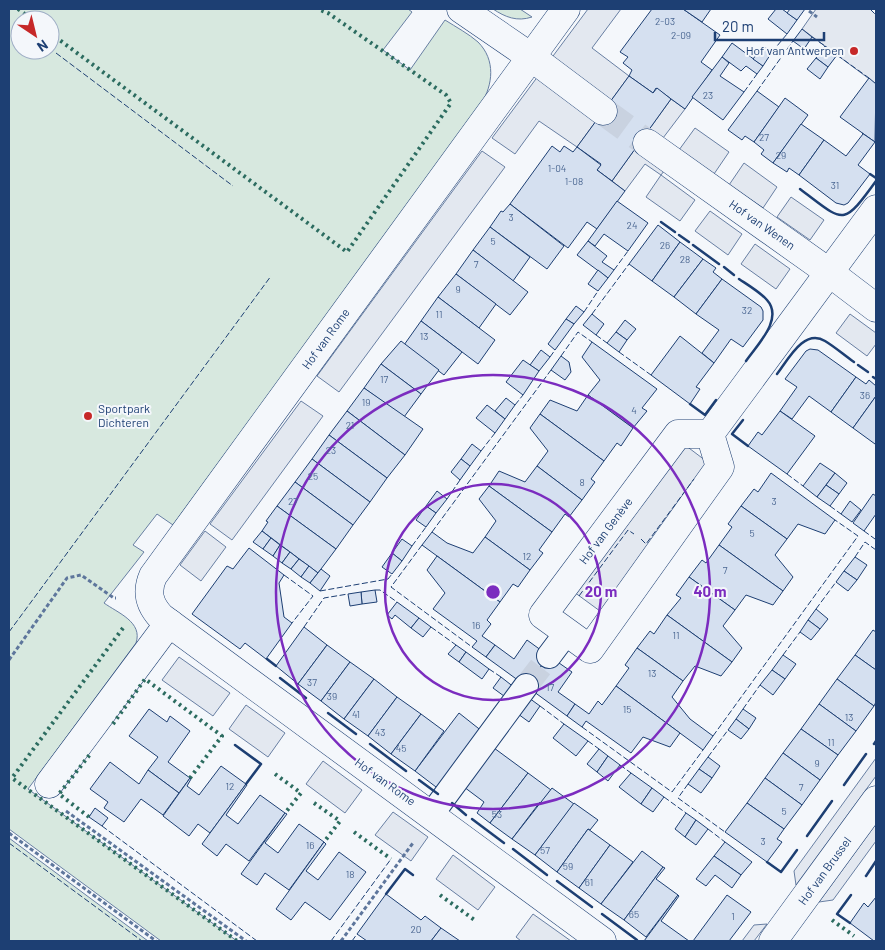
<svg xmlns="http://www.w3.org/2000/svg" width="885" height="950" font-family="Barlow,sans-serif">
<rect width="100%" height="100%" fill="#f4f7fb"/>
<g fill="#d7e8df" stroke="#687fa3" fill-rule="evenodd">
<path d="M9 9H408L412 12 383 50 410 70 445 20C456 27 469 34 478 42 496 60 493 85 481 104L173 525 157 514 133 545 144 552 104 603C118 613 143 622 136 643L28 789 237 941H161L9 829ZM20 20H50V50H20Z"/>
<path d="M493 9H520L532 17C517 22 505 17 493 9Z"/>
<path d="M9 838 148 941H9Z"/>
</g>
<g fill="#e3e8f0" stroke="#687fa3">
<path d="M588 9H621L592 48 629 76 577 147 539 121 515 154 492 138Z"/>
<path d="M816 9H870L876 15V84L802 29Z"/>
<path d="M671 99 685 109 663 138 679 150 695 128 729 152 714 174 679 151 661 175 695 200 680 221 646 197 661 175 645 164 625 191 612 181Z"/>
<path d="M482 151 505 167 339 392 317 376Z"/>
<path d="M744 163 777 187 763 208 729 185Z"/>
<path d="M791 197 824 220 810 240 777 217Z"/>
<path d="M710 211 742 234 728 255 695 231Z"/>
<path d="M755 244 790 269 776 289 741 264Z"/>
<path d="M850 314 876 333V344L867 356 836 333Z"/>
<path d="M301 401 323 416 232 540 210 524Z"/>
<path d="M681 442 714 467 604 614 574 592Z"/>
<path d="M205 531 226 547 201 581 180 565Z"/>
<path d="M179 657 230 693 213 716 162 680Z"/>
<path d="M246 705 285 733 268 757 229 729Z"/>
<path d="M876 758V776L796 885 794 871Z"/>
<path d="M323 761 362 790 345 813 306 784Z"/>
<path d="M393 812 428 837 411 861 375 835Z"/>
<path d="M876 824V841L833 900 819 902Z"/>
<path d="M453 855 495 887 478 910 436 879Z"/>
<path d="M533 914 571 941H521L516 937Z"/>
<path d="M767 924 754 941H742L754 925Z"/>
</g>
<g fill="#d5e0f0" stroke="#1d3f73">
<path d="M652 9H683L720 35 701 62 712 70 685 109 656 88 653 93 629 76 632 70 623 63 628 57 620 52Z"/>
<path d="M683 9H711L702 22Z"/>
<path d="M776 9H782L797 20 787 34 768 19Z"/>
<path d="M790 9H805L797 20 787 13Z"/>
<path d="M802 29 812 37 804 49 793 41Z"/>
<path d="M732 43 763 66 757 74 746 66 741 71 722 57Z"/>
<path d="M763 46 772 52 763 66 753 59Z"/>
<path d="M825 46 837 55 828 67 816 58Z"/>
<path d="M722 57 729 63 720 76 744 92 723 120 692 97Z"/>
<path d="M816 58 828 67 820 79 807 69Z"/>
<path d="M629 76 653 93 657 88 671 99 612 181 597 170 601 164 577 147Z"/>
<path d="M869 78 876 84 875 142 840 117Z"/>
<path d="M757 91 779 107 754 142 745 136 742 140 728 130Z"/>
<path d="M785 98 808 115 773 163 761 154 764 150 754 142Z"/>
<path d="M801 124 824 140 799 175 789 168 787 172 773 163Z"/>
<path d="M862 133 875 142 858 165 870 174 848 203 844 205 836 203 799 175 824 140 846 156 863 134Z"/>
<path d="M552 146 560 152 564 146 573 152 577 147 601 165 597 170 625 191 597 229 587 222 568 248 510 204Z"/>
<path d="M617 201 648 223 628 251 604 234 595 246 588 241Z"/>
<path d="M510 204 564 246 547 269 490 227 501 211 503 212Z"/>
<path d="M658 225 680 242 652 281 629 264Z"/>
<path d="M490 227 530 257 513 281 473 250Z"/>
<path d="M588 241 607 256 602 262 614 270 608 278 577 255Z"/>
<path d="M680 242 703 259 674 297 652 281Z"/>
<path d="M473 250 528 292 510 315 456 274Z"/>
<path d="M703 259 716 268 713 272 722 279 696 314 674 297Z"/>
<path d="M598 270 608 278 598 291 588 284Z"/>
<path d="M456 274 496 304 479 328 438 297Z"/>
<path d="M722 279 761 307 763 311V320L743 347 731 339 714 363 702 353 719 330 696 314Z"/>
<path d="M438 297 495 340 478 364 421 321Z"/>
<path d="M576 306 584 312 574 324 566 319Z"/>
<path d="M592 314 604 324 596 335 583 325Z"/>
<path d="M566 319 574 324 555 350 548 344Z"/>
<path d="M625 320 636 329 627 340 616 332Z"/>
<path d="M421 321 462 352 444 375 404 345Z"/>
<path d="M616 332 627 340 619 352 607 343Z"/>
<path d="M680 336 714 363 696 387 700 389 690 404 651 375Z"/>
<path d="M401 341 439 370 421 394 381 364Z"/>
<path d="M592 342 657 389 642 408 647 411 633 428 588 395 600 380 582 357Z"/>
<path d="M810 349 818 350 856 377 831 412 809 396 792 419 780 411 797 387 785 379 806 351Z"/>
<path d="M541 350 550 357 539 371 530 365Z"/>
<path d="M561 356 569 362 571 372 565 380 551 370Z"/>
<path d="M523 360 539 371 523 395 506 382Z"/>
<path d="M381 364 421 394 404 417 364 388Z"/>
<path d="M856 377 866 384 869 380 876 386V396L853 428 831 412Z"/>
<path d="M364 388 423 429 405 455 347 411Z"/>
<path d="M588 395 633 428 621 446 617 443 604 461 540 414 550 400 577 411Z"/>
<path d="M876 396V443L875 444 853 428Z"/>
<path d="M506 398 515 405 505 419 495 411Z"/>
<path d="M487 405 505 419 495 433 476 418Z"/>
<path d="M347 411 405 455 387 478 329 435Z"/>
<path d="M780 411 815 436 787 474 748 446 758 432 762 435Z"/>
<path d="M540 414 604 461 591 479 595 482 582 500 537 466 548 451 530 428Z"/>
<path d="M329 435 387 478 370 502 312 459Z"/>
<path d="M472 444 481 451 470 466 461 459Z"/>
<path d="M312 459 370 502 353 525 295 482Z"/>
<path d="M461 459 470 466 460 480 451 472Z"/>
<path d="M820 463 835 473 817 497 803 486Z"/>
<path d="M537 466 582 500 569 517 565 514 552 532 489 486 499 471 525 482Z"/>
<path d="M771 473 835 520 825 534 798 524 787 539 741 506 754 489 758 492Z"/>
<path d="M835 473 847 483 839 494 826 485Z"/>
<path d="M295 482 353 525 336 549 277 506Z"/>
<path d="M826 485 839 494 830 506 817 497Z"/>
<path d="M489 486 552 532 539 550 543 553 530 570 485 537 496 521 479 499Z"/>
<path d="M437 491 447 499 436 513 426 506Z"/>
<path d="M873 494 876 496V514L864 531 853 523Z"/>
<path d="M850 501 861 510 852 522 841 514Z"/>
<path d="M277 506 336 549 318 573 262 531 268 522 266 521Z"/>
<path d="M426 506 436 513 426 527 416 520Z"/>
<path d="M741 506 787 539 775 555 793 577 783 591 719 545 732 527 728 524Z"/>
<path d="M262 531 271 538 263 549 253 542Z"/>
<path d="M432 532 447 543 473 553 485 537 530 570 518 587 513 584 500 602 422 545Z"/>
<path d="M271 538 280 545 273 556 263 549Z"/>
<path d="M402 539 412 546 402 561 392 553Z"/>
<path d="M280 545 290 552 282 563 273 556Z"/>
<path d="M719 545 783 591 773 605 746 595 735 610 689 577 702 560 706 563Z"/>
<path d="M249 548 284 575 279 583 284 617 292 623 266 659 245 643 240 649 192 614 227 566 233 569Z"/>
<path d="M290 552 299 559 291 569 282 563Z"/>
<path d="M392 553 402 561 392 574 382 567Z"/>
<path d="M437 556 500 602 487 620 491 624 482 636 495 645 486 657 472 647 477 641 433 609 445 593 427 570Z"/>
<path d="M855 557 867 565 857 580 844 571Z"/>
<path d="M299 559 309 566 301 577 291 569Z"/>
<path d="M309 566 318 573 310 583 301 577Z"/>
<path d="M321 569 330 576 320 591 310 583Z"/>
<path d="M844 571 857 580 848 591 836 582Z"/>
<path d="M689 577 735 610 723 626 742 648 732 662 667 615 681 598 676 595Z"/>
<path d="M375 590 377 602 362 604 361 592Z"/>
<path d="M361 592 362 604 350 606 348 594Z"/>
<path d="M397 602 419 618 411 628 395 615 392 619 387 615Z"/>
<path d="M816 609 828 619 820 629 808 620Z"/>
<path d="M667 615 732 662 721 676 695 666 683 681 637 648 650 631 654 634Z"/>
<path d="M419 618 431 627 423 637 411 628Z"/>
<path d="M808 620 820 629 811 640 800 632Z"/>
<path d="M304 627 327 645 298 684 276 666Z"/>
<path d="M873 630 876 632V670L855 655Z"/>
<path d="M527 640 549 656 526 686 486 657 495 645 514 659Z"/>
<path d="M327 645 350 662 321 701 298 684Z"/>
<path d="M456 645 466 652 459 662 448 654Z"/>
<path d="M637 648 683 681 672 697 690 719 713 736 703 750 616 686 629 668 625 665Z"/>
<path d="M466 652 489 669 482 679 459 662Z"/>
<path d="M783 655 796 664 785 679 772 670Z"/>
<path d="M855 655 876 670V702L874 706 837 679Z"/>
<path d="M549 656 572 672 558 692 575 704 567 716 526 686Z"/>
<path d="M350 662 374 679 344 719 321 701Z"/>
<path d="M772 670 785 679 773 695 760 685Z"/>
<path d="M501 677 515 688 508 699 493 688Z"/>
<path d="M374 679 397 697 368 736 344 719Z"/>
<path d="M837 679 874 706 856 731 819 704Z"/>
<path d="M616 686 680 733 670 747 643 737 631 753 586 721 582 727 567 716 575 704 589 714 598 701 602 705Z"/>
<path d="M397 697 421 714 391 754 368 736Z"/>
<path d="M529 698 540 706 529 722 518 714Z"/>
<path d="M819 704 856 731 838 755 801 729Z"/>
<path d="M149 709 167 722 170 716 190 731 168 762 190 778 179 793 148 770 158 757 129 736Z"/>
<path d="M743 709 756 718 749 729 736 719Z"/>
<path d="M459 713 483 732 440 790 415 771Z"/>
<path d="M421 714 444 731 415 771 391 754Z"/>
<path d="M736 719 749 729 741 739 728 730Z"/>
<path d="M564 724 588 741 576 756 553 738Z"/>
<path d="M801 729 838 755 820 780 783 753Z"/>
<path d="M494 748 528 773 490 823 477 813 484 802 464 787Z"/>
<path d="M599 749 608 756 597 772 587 764Z"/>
<path d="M783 753 820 780 802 805 765 778Z"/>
<path d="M608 756 620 765 608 781 597 772Z"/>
<path d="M708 757 720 766 712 778 699 769Z"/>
<path d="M110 762 139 784 148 770 179 793 163 815 141 799 124 822 104 808 108 802 90 789Z"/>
<path d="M221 766 246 784 210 833 198 824 189 836 163 816 190 778 191 779 187 786 199 795Z"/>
<path d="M699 769 712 778 701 793 688 784Z"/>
<path d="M528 773 551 790 541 803 540 802 512 839 490 823Z"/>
<path d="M631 773 652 788 641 804 619 787Z"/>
<path d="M765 778 802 805 784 829 747 803Z"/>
<path d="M246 784 247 785 226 815 238 824 260 795 285 813 249 861 226 844 217 856 202 844Z"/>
<path d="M552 788 574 804 535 855 512 839Z"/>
<path d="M652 788 664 797 653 812 641 804Z"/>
<path d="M574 803 598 820 590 830 588 829 557 872 535 855Z"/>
<path d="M747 803 784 829 777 839 782 842 767 862 725 832Z"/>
<path d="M95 808 108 818 102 826 89 817Z"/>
<path d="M285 813 287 814 265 843 278 853 299 824 324 842 289 890 265 873 257 885 241 874Z"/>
<path d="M686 813 696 820 685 837 675 829Z"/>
<path d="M696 820 708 829 696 845 685 837Z"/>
<path d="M588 829 610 845 579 888 557 872Z"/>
<path d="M324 842 326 844 306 871 318 880 339 852 366 872 330 920 305 902 291 920 276 909Z"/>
<path d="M725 842 752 862 741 875 714 856Z"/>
<path d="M610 845 633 862 601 904 579 888Z"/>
<path d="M642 851 663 867 624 920 601 904Z"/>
<path d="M714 856 741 875 732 888 715 875 706 886 696 879Z"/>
<path d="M663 867 665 868 656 879 678 895 646 937 624 920Z"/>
<path d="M386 894 421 920 425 916 441 928 431 941H367L357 934Z"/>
<path d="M678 895 679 896 661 921 689 941H644Z"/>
<path d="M727 895 751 912 729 941H693Z"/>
<path d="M876 897V941H874L850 923 864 903 868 907Z"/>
<path d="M441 928 460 941H431Z"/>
</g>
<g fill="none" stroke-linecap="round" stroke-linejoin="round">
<path stroke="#c9d2e0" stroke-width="24" stroke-dasharray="24 12" stroke-linecap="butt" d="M526 686 549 656"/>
<path stroke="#c9d2e0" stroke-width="28" stroke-dasharray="28 14" stroke-linecap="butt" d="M603 111 647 143"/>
<g stroke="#1d3f73" stroke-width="26">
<g id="pedestrian">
<path d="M549 656 567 632"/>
<path d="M431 815 526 686"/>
</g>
</g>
<g stroke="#1d3f73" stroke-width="29">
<g id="minor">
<path d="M531 57 603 111"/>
<path d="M647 143 830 273 876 308"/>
<path d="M710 434 720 467 590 649 543 615 678 434H710L876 209"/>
<path d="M49 784 169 623"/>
<path d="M773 941 876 800"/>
</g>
</g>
<g stroke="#1d3f73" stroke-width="29">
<g id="tertiary">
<path d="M461 9 531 57"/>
<path d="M566 9 153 576C146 592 149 604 161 617L602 941"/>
</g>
</g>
<g stroke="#5e769c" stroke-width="3" stroke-dasharray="4 2.5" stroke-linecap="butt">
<path d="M809 11 817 17"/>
<path d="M9 660 67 578 81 575 114 598H116"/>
<path d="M66 811 246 941"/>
<path d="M9 833 156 941"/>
<path d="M341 941 413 843"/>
</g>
<use href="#pedestrian" stroke="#f4f7fb" stroke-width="24"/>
<use href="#minor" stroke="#f4f7fb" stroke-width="28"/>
<use href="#tertiary" stroke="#f4f7fb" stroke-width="28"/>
<g stroke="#2c6c60" stroke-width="4" stroke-dasharray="2.5 4" stroke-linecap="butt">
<path d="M18 9 33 20"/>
<path d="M50 33 347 252 451 103 446 95 328 13 318 9"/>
<path d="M123 628 12 778 237 941"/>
<path d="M113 724 145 679 222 736 190 778"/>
<path d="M275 774 301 793 285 813"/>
<path d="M314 803 340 821 324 842"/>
<path d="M89 817 59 794 91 753"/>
<path d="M354 832 391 859"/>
<path d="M440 895 476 921"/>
<path d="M832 920 854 936"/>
</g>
<g stroke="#1d3f73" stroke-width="1" stroke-dasharray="6 2.5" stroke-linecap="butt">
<path d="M870 9 876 15"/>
<path d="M812 37 825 46"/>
<path d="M772 52 787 34"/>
<path d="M56 53 233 186"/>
<path d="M837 55 869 78"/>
<path d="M757 91 793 41"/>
<path d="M744 92 757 74"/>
<path d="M614 270 628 251"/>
<path d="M584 312 598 291"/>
<path d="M592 314 629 264"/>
<path d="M596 335 607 343"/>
<path d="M619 352 651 375"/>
<path d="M561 356 578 332 592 342"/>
<path d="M550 357 555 350"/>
<path d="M515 405 523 395"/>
<path d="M481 451 495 433"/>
<path d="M787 474 803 486"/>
<path d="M447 499 460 480"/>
<path d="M830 506 841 514"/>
<path d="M864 531 875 539"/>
<path d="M432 532 551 370"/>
<path d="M641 539 646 544 694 479"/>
<path d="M422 545 391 587 472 647"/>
<path d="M412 546 426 527"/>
<path d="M855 557 865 542 876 550"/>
<path d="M284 575 313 596 292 623"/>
<path d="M375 590H380L397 602"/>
<path d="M320 591 388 579 392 574"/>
<path d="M579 596 628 530 634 534"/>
<path d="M816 609 836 582"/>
<path d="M304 627 324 598 348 594"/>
<path d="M431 627 456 645"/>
<path d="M9 632 271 276"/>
<path d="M783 655 800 632"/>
<path d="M489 669 501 677"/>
<path d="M540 706 564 724"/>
<path d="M743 709 760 685"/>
<path d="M582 727 672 792 703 750"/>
<path d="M713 736 858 536 835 520"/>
<path d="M588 741 599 749"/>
<path d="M708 757 728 730"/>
<path d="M620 765 631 773"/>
<path d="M688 784 678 798 725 832"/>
<path d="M664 797 686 813"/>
<path d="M102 826 257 941"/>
<path d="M708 829 725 842"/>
<path d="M9 843 142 941"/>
<path d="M331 941 391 859"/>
<path d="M352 941 357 934"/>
</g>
<g stroke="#1d3f73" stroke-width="2.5">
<path d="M870 174 876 178"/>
<path d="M800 189C844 222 842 228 876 181"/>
<path d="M661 222 675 232"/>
<path d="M679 235 689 242"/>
<path d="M693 245 719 264"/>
<path d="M724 267 734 275"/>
<path d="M739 279C748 285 760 292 767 300 784 319 757 345 746 361"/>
<path d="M858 365 868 372"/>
<path d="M777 374C788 360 804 328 825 341 835 347 844 355 854 362"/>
<path d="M873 377 876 379"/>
<path d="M690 404 705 415 716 400"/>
<path d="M743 420 732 434 748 446"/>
<path d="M267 659 276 666"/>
<path d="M280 678 306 698"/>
<path d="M328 713 356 734"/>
<path d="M370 744 406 771"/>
<path d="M874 744 876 741"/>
<path d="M235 745 261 764 246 784"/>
<path d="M419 780 438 794"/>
<path d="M844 785 866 754"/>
<path d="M452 803 466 815"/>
<path d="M472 819 504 843"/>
<path d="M807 836 832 801"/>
<path d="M513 849 547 875"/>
<path d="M767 862 781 872 797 850"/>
<path d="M866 876 876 861"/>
<path d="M557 881 592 907"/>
<path d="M386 894 405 869 413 875"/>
<path d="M602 914 637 940"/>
<path d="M850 923 837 914 851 895"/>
</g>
</g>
<g fill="none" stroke="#7b2cbf" stroke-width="2.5">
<circle cx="493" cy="592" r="108"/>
<circle cx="493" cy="592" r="217"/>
</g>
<g fill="#c62828" stroke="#f4f7fb" stroke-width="2">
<circle cx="854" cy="51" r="5"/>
<circle cx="88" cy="416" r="5"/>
</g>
<g text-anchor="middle" stroke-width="4" stroke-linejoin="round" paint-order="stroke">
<g font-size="10" fill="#4b6792">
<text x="665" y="25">2-03</text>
<text x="681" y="39">2-09</text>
<text x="708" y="99">23</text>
<text x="764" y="141">27</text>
<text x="781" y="159">29</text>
<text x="557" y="172">1-04</text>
<text x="574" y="185">1-08</text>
<text x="835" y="189">31</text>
<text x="511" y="221">3</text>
<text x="632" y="229">24</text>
<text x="493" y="245">5</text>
<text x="665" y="249">26</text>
<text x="685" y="263">28</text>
<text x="476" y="268">7</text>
<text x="458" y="293">9</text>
<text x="747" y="314">32</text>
<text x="439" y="318">11</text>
<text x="424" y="340">13</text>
<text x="384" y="383">17</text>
<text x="865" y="399">36</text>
<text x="366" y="406">19</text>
<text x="634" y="414">4</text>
<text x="350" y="429">21</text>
<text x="331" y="454">23</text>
<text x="313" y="480">25</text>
<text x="582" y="486">8</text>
<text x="293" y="505">27</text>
<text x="774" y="505">3</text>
<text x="752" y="537">5</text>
<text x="527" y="560">12</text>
<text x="725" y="574">7</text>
<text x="476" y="629">16</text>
<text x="676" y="639">11</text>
<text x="652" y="677">13</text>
<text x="312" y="686">37</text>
<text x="550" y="691">17</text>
<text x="332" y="700">39</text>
<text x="627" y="713">15</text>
<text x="356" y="718">41</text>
<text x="849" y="721">13</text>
<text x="380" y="736">43</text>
<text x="831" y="746">11</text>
<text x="401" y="752">45</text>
<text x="817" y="767">9</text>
<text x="230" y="790">12</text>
<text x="801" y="791">7</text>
<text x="784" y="815">5</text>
<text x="497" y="818">53</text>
<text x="763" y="845">3</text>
<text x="310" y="849">16</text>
<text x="545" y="854">57</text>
<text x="568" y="870">59</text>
<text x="350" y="878">18</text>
<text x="589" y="886">61</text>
<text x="634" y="918">65</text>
<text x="733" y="920">1</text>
<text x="416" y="933">20</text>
</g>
<g font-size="12" fill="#1d3f73" stroke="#f4f7fb" text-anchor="end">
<text x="844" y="55">Hof van Antwerpen</text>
<text x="98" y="413" text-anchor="start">Sportpark<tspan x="98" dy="14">Dichteren</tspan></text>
</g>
<g font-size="12" fill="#1d3f73" stroke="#f4f7fb">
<text transform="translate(762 225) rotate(35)" y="4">Hof van Wenen</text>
<text transform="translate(326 339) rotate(-54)" y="4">Hof van Rome</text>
<text transform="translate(606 531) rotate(-53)" y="4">Hof van Genève</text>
<text transform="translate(385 782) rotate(36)" y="4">Hof van Rome</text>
<text transform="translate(825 871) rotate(-54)" y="4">Hof van Brussel</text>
</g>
</g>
<circle cx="493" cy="592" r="8" fill="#7b2cbf" stroke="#f4f7fb" stroke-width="2.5"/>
<g font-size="15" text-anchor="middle" font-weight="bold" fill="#7b2cbf" stroke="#f4f7fb" stroke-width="4" stroke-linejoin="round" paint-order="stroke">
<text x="601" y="597">20 m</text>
<text x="710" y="597">40 m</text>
</g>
<rect width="885" height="950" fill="none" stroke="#1d3f73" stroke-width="20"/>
<g transform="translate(35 35) rotate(145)"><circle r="24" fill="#f4f7fb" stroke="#9eadc5"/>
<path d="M0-4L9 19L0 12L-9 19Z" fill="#c62828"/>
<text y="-8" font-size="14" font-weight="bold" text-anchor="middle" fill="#1d3f73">N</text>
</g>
<path d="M715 32v8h109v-8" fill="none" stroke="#1d3f73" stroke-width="2.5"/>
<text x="722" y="32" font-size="15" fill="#1d3f73" stroke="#f4f7fb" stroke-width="4" paint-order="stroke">20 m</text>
</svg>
